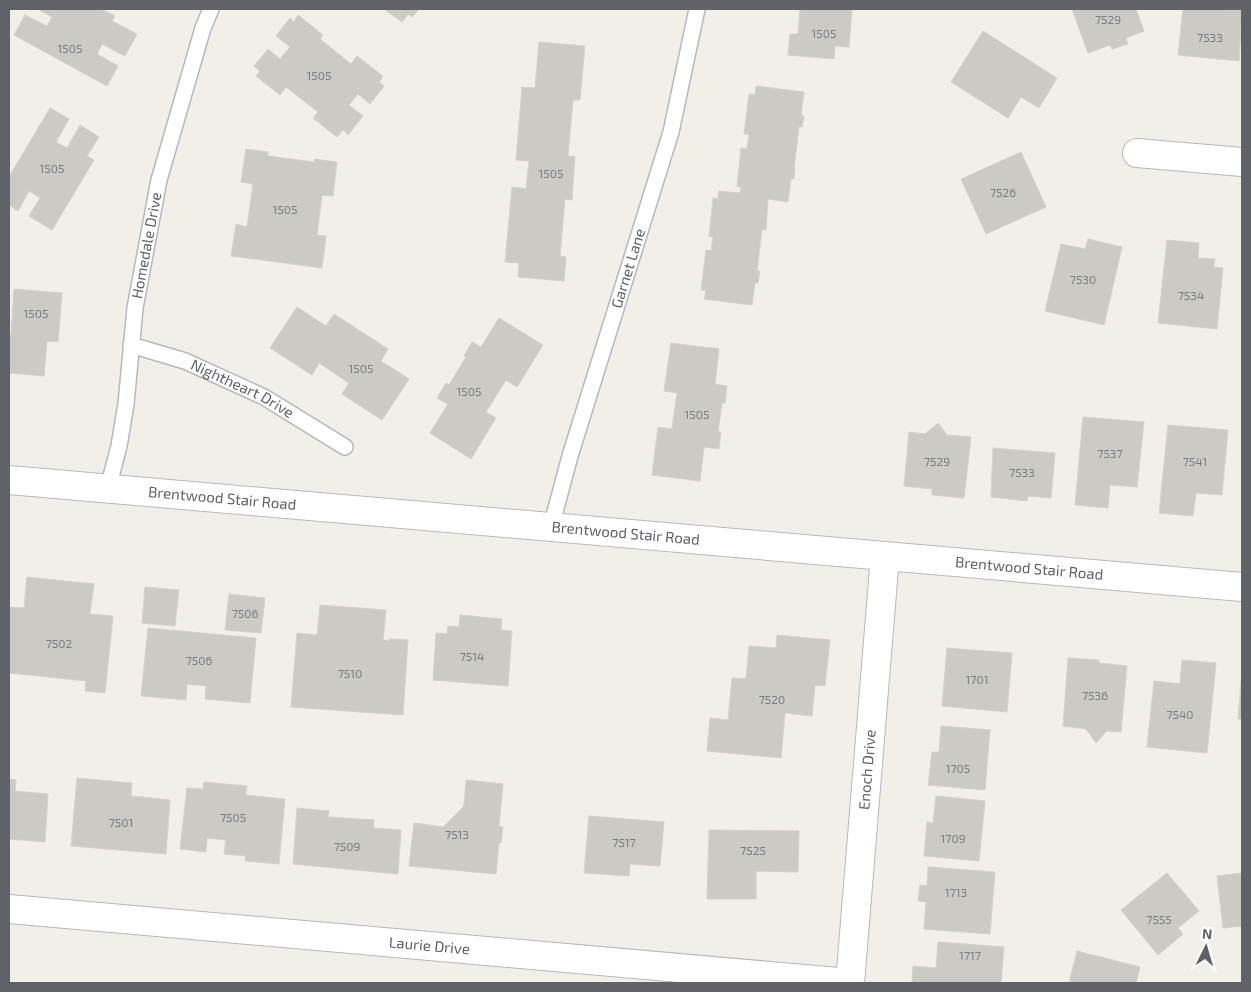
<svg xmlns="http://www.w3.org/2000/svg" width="1251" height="992" font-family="'Exo 2',sans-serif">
<rect width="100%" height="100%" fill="#f1efe8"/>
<g fill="#cccac5" stroke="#d6d1c6">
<path d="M38 9H101L115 16 112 21 137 34 125 56 102 44 97 54 118 66 107 86 14 35 25 15 47 26 52 17Z"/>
<path d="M384 9H419L412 17 408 14 402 22Z"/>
<path d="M800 9H852L849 47 835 46 834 59 788 55 790 34H798Z"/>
<path d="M1072 9H1136L1144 31 1126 38 1128 44 1112 49 1110 45 1088 53Z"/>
<path d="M1183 9 1242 10 1239 61 1178 55Z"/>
<path d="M298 15 323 35 320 39 351 64 357 56 383 76 379 82 384 86 370 104 358 94 349 105 363 116 348 135 343 130 337 137 313 118 318 112 286 87 280 95 256 76 260 71 254 66 268 49 280 59 290 47 276 36 290 18 294 22Z"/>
<path d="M983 31 1057 78 1039 108 1021 97 1008 118 951 82Z"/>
<path d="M539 42 585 46 580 100H573L568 156H575L572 200 565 199 560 256 566 257 564 281 518 277 519 263 505 262 512 187 526 189 529 161 516 160 522 87 535 88Z"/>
<path d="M756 86 804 92 801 115 804 116 802 127H799L794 168H795L794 179H791L788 202 768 199 766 230 762 229 757 271H760L758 283H755L752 305 704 299 706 291 701 290 706 250 711 251 713 237 709 236 713 198 718 199 719 191 740 193 741 187H737L741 148 747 149 749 134H744L749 94 755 95Z"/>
<path d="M50 108 69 119 56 142 67 148 80 125 99 137 87 156 94 160 52 230 29 216 40 198 29 191 18 211 9 205V177Z"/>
<path d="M246 149 268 152V156L314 162 315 159 337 162 333 196 322 195 317 235 326 236 322 268 231 256 236 224 247 227 253 184 241 182Z"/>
<path d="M1021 152 1046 207 986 234 961 179Z"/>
<path d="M1088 239 1122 247 1104 325 1045 311 1061 244 1085 249Z"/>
<path d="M1167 240 1199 243 1198 258 1215 259 1214 267 1223 268 1217 329 1158 323Z"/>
<path d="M14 289 62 293 58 342 47 341 44 376 9 373V335H11Z"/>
<path d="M297 307 326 326 334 314 388 349 381 361 409 379 382 420 342 394 349 383 319 363 312 375 270 348Z"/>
<path d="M499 318 543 345 517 387 506 380 486 412 496 418 471 459 430 433 448 404 437 398 446 383 449 385 466 357 464 356 472 342 481 347Z"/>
<path d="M671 343 719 349 715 384 727 386 725 403H722L718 432H721L719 449 704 447 700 481 652 475 658 427 672 429 677 393 664 391Z"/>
<path d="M1083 417 1144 422 1137 487 1110 485 1108 508 1075 505Z"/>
<path d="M938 423 947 435 971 437 964 498 932 495V489L904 486 909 432 925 434Z"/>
<path d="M1168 425 1228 430 1222 495 1196 493 1193 516 1159 513Z"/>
<path d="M993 448 1055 453 1051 498 1028 496 1027 501 991 497Z"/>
<path d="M27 577 94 584 90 614 113 616 105 693 85 691 86 681 10 673 9 680V607L24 608Z"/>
<path d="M145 587 179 590 175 626 142 623Z"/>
<path d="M229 594 265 598 261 633 225 630Z"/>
<path d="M320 605 386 610 383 640 389 641 390 639 408 640 403 715 291 707 297 633 317 635Z"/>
<path d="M460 615 502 619 501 630 512 631 508 686 433 680 436 633 447 634 448 626 459 627Z"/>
<path d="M148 628 256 638 250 703 205 699 206 686 187 684 186 700 141 696Z"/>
<path d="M777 635 830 640 825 686 815 685 812 716 785 713 781 758 707 751 710 718 728 720 732 678 746 679 749 646 776 648Z"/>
<path d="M947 648 1012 653 1007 712 942 706Z"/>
<path d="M1068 658 1099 660V663L1127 666 1121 732 1107 731 1096 743 1086 729 1063 726Z"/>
<path d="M1182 660 1216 663 1207 753 1147 747 1154 681 1180 684Z"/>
<path d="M1242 671V719H1238Z"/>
<path d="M941 726 990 730 985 790 928 785 932 752H939Z"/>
<path d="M77 778 132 783 131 796 170 800 166 854 71 846Z"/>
<path d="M9 779 16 780 15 791 48 794 45 842 9 839Z"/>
<path d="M466 780 503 784 499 826 503 827 501 843H499L496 874 409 866 414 823 443 827 464 806Z"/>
<path d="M204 782 247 786 246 795 285 799 279 864 245 861 246 856 224 854 226 840 207 838 206 852 180 849 187 788 203 789Z"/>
<path d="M936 796 985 801 979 861 924 856 927 822 933 823Z"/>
<path d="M297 808 329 811 328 817 374 820 373 828 401 830 398 874 293 864Z"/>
<path d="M589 816 664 822 660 866 630 864 629 876 584 873Z"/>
<path d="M709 830 799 831 798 872 756 871V899H707Z"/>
<path d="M928 867 995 872 990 934 924 929 926 902 918 901 920 885 927 886Z"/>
<path d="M1167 873 1199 911 1178 928 1183 934 1158 955 1121 910Z"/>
<path d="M1242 873V926L1223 928 1217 876Z"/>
<path d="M938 942 1004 947 1001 983H912L913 966 936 968Z"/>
<path d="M1077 951 1140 967 1136 983H1069Z"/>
</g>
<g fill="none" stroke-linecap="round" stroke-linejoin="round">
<g stroke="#b5b8bc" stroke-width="18">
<g id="lane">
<path id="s1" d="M131 345 185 361 264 397 345 447"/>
<path id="s2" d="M108 488 119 446 126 404 135 308 159 180 203 28 211 9"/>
<path id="s3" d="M551 527 570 456 671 132 697 9"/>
</g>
</g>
<g stroke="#b5b8bc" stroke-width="30">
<g id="street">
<path d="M1137 153 1242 162"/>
<path id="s4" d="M9 909 850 983"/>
<path id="s5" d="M850 983 885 556"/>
</g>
</g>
<g stroke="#b6babf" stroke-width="30">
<g id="secondary">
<path id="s6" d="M9 480 1242 587"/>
</g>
</g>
<use href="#lane" stroke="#fff" stroke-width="15"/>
<use href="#street" stroke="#fff" stroke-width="28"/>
<use href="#secondary" stroke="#fff" stroke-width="28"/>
</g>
<g text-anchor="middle" stroke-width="4" stroke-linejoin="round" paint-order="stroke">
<g font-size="12" fill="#7a7d7f">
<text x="1108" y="24">7529</text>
<text x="824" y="38">1505</text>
<text x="1210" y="42">7533</text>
<text x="70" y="53">1505</text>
<text x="319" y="80">1505</text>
<text x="52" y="173">1505</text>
<text x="551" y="178">1505</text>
<text x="1003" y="197">7526</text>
<text x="285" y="214">1505</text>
<text x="1083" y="284">7530</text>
<text x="1191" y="300">7534</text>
<text x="36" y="318">1505</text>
<text x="361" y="373">1505</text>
<text x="469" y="396">1505</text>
<text x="697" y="419">1505</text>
<text x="1110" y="458">7537</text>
<text x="937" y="466">7529</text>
<text x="1195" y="466">7541</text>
<text x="1022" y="477">7533</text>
<text x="245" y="618">7506</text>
<text x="59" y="648">7502</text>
<text x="472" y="661">7514</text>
<text x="199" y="665">7506</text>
<text x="350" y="678">7510</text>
<text x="977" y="684">1701</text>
<text x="1095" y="700">7536</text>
<text x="772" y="704">7520</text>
<text x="1180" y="719">7540</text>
<text x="958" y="773">1705</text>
<text x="233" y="822">7505</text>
<text x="121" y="827">7501</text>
<text x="457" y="839">7513</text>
<text x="953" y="843">1709</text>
<text x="624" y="847">7517</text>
<text x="347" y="851">7509</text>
<text x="753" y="855">7525</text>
<text x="956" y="897">1713</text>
<text x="1159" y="924">7555</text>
<text x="970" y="960">1717</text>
</g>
<g font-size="15" fill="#5f6368" stroke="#fff">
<text dy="5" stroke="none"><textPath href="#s2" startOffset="246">Homedale Drive</textPath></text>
<text dy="5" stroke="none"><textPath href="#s3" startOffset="270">Garnet Lane</textPath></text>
<text dy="5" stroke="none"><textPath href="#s1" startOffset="120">Nightheart Drive</textPath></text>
<text dy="5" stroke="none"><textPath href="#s6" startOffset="214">Brentwood Stair Road</textPath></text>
<text dy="5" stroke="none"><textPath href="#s6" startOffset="619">Brentwood Stair Road</textPath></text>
<text dy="5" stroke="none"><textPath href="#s6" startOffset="1024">Brentwood Stair Road</textPath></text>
<text dy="5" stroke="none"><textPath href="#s5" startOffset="214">Enoch Drive</textPath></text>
<text dy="5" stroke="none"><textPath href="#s4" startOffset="422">Laurie Drive</textPath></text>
</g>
</g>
<rect width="1251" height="992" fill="none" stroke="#5f6368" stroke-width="20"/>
<g transform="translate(1206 947) rotate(5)" stroke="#ffffff" stroke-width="4" paint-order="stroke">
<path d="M0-4L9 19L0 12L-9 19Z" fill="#5f6368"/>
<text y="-8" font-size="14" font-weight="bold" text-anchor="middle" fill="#5f6368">N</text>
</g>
</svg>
